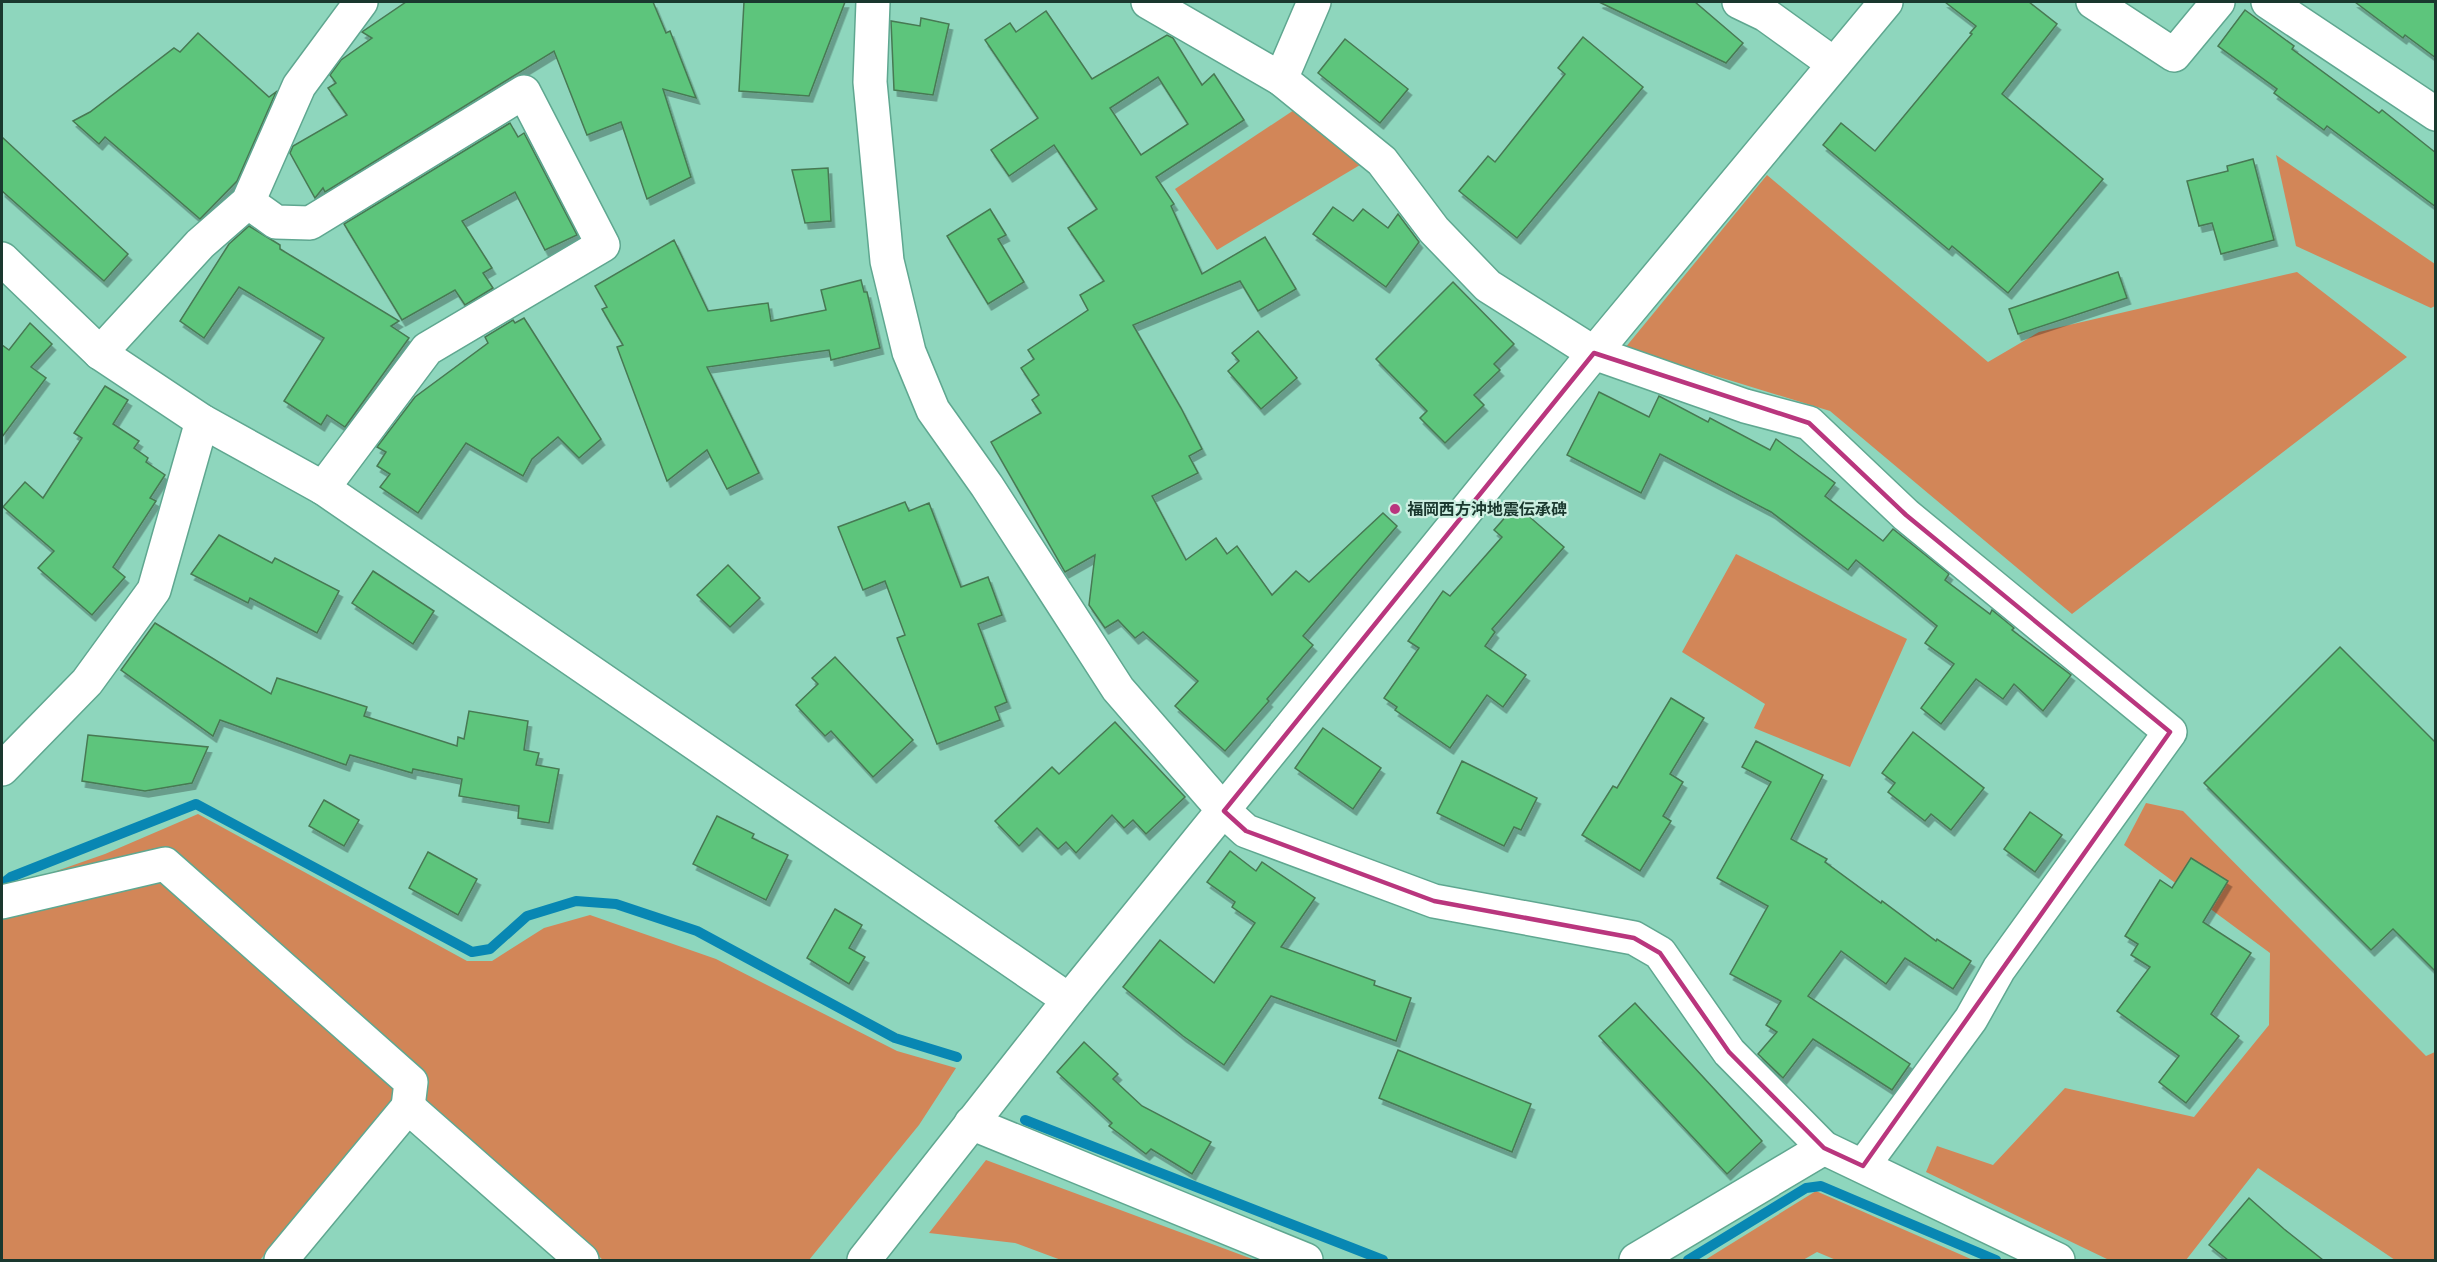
<svg xmlns="http://www.w3.org/2000/svg" width="2437" height="1262" font-family="'Source Serif 4','Noto Sans JP',serif">
<defs>
<filter id="shadow"><feDropShadow dx="3.5" dy="6" stdDeviation="0" flood-color="#0004"/></filter>
</defs>
<rect width="100%" height="100%" fill="#8ed6bd"/>
<g fill="#d28658">
<path d="M1297 108 1365 162 1217 250 1175 189Z"/>
<path d="M2276 155 2435 264V306L2431 308 2296 246Z"/>
<path d="M1767 175 1988 362 2039 332 2297 272 2407 357 2072 614 1830 411 1625 348Z"/>
<path d="M1736 554 1907 639 1850 767 1754 728 1765 704 1682 652Z"/>
<path d="M2146 803 2183 811 2426 1056 2435 1052V1260H2395L2258 1168 2186 1260H2109L1926 1172 1937 1146 1993 1165 2065 1088 2194 1117 2269 1025 2270 953 2124 845Z"/>
<path d="M198 814 467 961H492L544 928 590 915 716 959 897 1051 956 1068 919 1125 809 1260H603L431 1110 399 1096 260 1260H2V880L8 888 105 854Z"/>
<path d="M986 1160 1255 1260H1061L1015 1243 929 1233Z"/>
<path d="M1816 1191 1973 1260H1836L1817 1252 1803 1260H1705Z"/>
</g>
<g fill="none" stroke-linecap="round" stroke-linejoin="round">
<g stroke="#0887b3" stroke-width="10">
<path d="M2 884 11 877 196 804 472 952 490 949 527 916 576 901 616 904 697 931 895 1038 957 1057"/>
<path d="M1025 1120 1383 1260"/>
<path d="M1688 1260 1806 1188 1821 1186 1996 1260"/>
</g>
</g>
<g fill="#5dc57b" stroke="#477953" stroke-width="1.5" fill-rule="evenodd" filter="url(#shadow)">
<path d="M406 2H653L666 33 670 31 696 98 663 89 691 177 647 199 621 122 587 135 554 51 325 192 323 188 315 198 290 153 293 146 347 115 328 88 336 83 330 75 341 60 372 38 362 32Z"/>
<path d="M744 2H845L809 96 739 91Z"/>
<path d="M1599 2H1695L1743 43 1726 63Z"/>
<path d="M1945 2H2029L2057 24 2002 94 2103 179 2008 293 1952 246 1949 250 1823 145 1841 123 1875 151 1972 34 1970 33 1976 26Z"/>
<path d="M2355 2H2436V58L2405 35 2403 38Z"/>
<path d="M2245 10 2294 46 2292 49 2379 113 2382 110 2436 153V207L2327 126 2324 130 2274 93 2277 89 2218 46Z"/>
<path d="M1046 11 1092 79 1167 35 1173 38 1202 85 1214 74 1244 120 1156 177 1174 204 1171 206 1202 274 1265 237 1296 289 1258 311 1240 281 1133 325 1181 408 1202 449 1189 456 1198 473 1152 496 1186 560 1216 538 1227 554 1237 546 1272 595 1296 571 1309 582 1383 513 1397 526 1303 636 1313 645 1267 699 1269 701 1225 751 1175 706 1198 681 1143 632 1135 638 1118 620 1105 628 1089 605 1095 555 1065 572 991 442 1041 413 1032 400 1039 395 1021 368 1034 359 1028 350 1088 310 1080 295 1104 281 1068 228 1097 209 1054 145 1009 176 991 150 1038 118 985 40 1010 23 1016 32ZM1158 77 1188 124 1141 155 1110 108Z"/>
<path d="M921 18 949 24 933 95 894 90 891 21 920 26Z"/>
<path d="M198 33 269 97 276 92 237 181 200 219 105 137 99 144 73 121 90 112 174 48 180 52Z"/>
<path d="M1583 37 1643 87 1517 238 1459 191 1488 156 1495 162 1565 74 1558 68Z"/>
<path d="M1345 39 1408 89 1380 123 1318 73Z"/>
<path d="M510 123 518 137 524 133 577 235 545 250 515 192 462 221 492 268 483 273 493 288 465 305 455 290 402 320 344 224Z"/>
<path d="M2 137 128 254 104 281 2 191Z"/>
<path d="M2253 159 2274 240 2221 254 2212 223 2199 226 2187 181 2228 171 2227 166Z"/>
<path d="M828 168 831 221 805 223 792 170Z"/>
<path d="M1333 207 1353 221 1363 209 1388 228 1398 214 1419 242 1386 287 1313 234Z"/>
<path d="M990 209 1006 235 998 239 1024 282 988 304 947 236Z"/>
<path d="M249 226 280 245V249L399 321 391 326 409 338 345 427 327 415 321 425 284 401 324 338 239 287 204 338 180 321 229 244Z"/>
<path d="M674 240 708 311 768 303 771 321 826 310 821 290 861 280 864 292H867L880 348 831 360 829 350 707 367 759 473 727 489 707 450 667 481 617 347 623 345 602 309 607 307 595 286Z"/>
<path d="M2118 272 2127 298 2018 334 2009 309Z"/>
<path d="M1453 282 1514 344 1494 364 1500 370 1474 395 1484 405 1445 443 1420 418 1427 411 1376 359Z"/>
<path d="M524 318 601 439 579 458 558 437 532 459 523 476 466 443 418 513 380 487 390 474 377 466 386 452 377 447 415 397 488 343 485 337 513 320 515 323Z"/>
<path d="M30 323 52 344 31 367 46 378 2 437V345L9 350Z"/>
<path d="M1258 331 1297 378 1261 409 1228 371 1239 361 1232 353Z"/>
<path d="M105 386 128 400 113 424 139 441 134 448 148 458 146 462 165 475 150 498 156 501 113 567 125 577 92 615 38 568 54 551 3 507 25 482 43 498 82 438 74 433Z"/>
<path d="M1599 392 1649 417 1659 396 1708 422 1710 418 1770 450 1776 439 1835 483 1825 496 1883 541 1893 529 1949 574 1945 580 1990 614 1992 610 2014 628 2012 630 2071 675 2043 711 2014 684 2003 699 1976 679 1941 724 1921 708 1954 664 1925 643 1937 626 1856 560 1848 570 1771 512 1660 454 1641 493 1567 455Z"/>
<path d="M905 502 909 511 929 503 961 587 988 577 1002 615 978 624 1007 702 995 707 1000 720 937 744 897 638 905 635 885 581 863 590 838 527Z"/>
<path d="M1516 505 1564 547 1492 629 1495 632 1485 646 1526 675 1503 707 1487 695 1450 748 1395 710 1397 707 1384 698 1419 648 1408 641 1443 591 1450 596 1502 537 1494 530Z"/>
<path d="M219 535 272 563 275 558 339 591 317 633 250 598 248 603 191 574Z"/>
<path d="M728 565 760 598 730 627 697 595Z"/>
<path d="M373 571 434 611 413 644 352 603Z"/>
<path d="M155 623 271 694 277 678 367 707 364 716 457 746 458 737 464 739 469 711 528 721 524 750 539 753 536 765 559 769 549 823 518 818 519 806 459 796 462 779 413 769 412 773 350 755 346 765 220 720 213 736 121 670Z"/>
<path d="M2340 647 2436 743V972L2393 929 2371 950 2204 783Z"/>
<path d="M835 657 913 740 873 777 831 731 825 736 796 705 818 684 812 678Z"/>
<path d="M1671 698 1704 718 1670 774 1683 782 1663 816 1671 821 1640 871 1582 835 1613 786 1617 788Z"/>
<path d="M1115 722 1185 797 1146 834 1133 820 1124 828 1112 815 1076 853 1066 842 1058 849 1037 828 1019 846 995 821 1052 767 1059 774Z"/>
<path d="M1323 728 1381 768 1353 809 1295 768Z"/>
<path d="M1913 732 1984 788 1951 830 1931 814 1925 821 1888 792 1895 783 1882 773Z"/>
<path d="M88 735 208 747 192 783 145 791 82 781Z"/>
<path d="M1756 741 1823 775 1791 839 1827 859 1825 862 1881 903 1882 901 1936 941 1937 939 1971 961 1953 989 1905 958 1886 984 1841 951 1808 996 1910 1064 1892 1090 1813 1039 1783 1078 1758 1054 1777 1032 1766 1025 1781 1001 1730 974 1768 906 1717 878 1771 782 1742 767Z"/>
<path d="M1462 761 1537 798 1521 830 1514 827 1504 846 1437 813Z"/>
<path d="M324 800 359 820 344 846 309 826Z"/>
<path d="M2030 812 2062 835 2035 872 2004 849Z"/>
<path d="M717 816 754 834 752 838 788 855 766 900 693 864Z"/>
<path d="M1230 851 1256 871 1262 862 1315 898 1281 947 1375 981 1374 985 1411 998 1396 1041 1271 996 1224 1065 1183 1036 1123 987 1160 940 1214 983 1255 923 1232 907 1235 902 1207 882Z"/>
<path d="M428 852 477 879 458 915 409 888Z"/>
<path d="M2191 858 2228 881 2203 922 2251 953 2211 1014 2239 1036 2186 1103 2159 1082 2179 1056 2117 1011 2150 967 2131 955 2138 944 2125 936 2160 880 2172 888Z"/>
<path d="M835 909 862 925 849 948 865 957 849 984 807 958Z"/>
<path d="M1635 1003 1762 1141 1727 1174 1599 1036Z"/>
<path d="M1084 1042 1118 1074 1113 1079 1142 1106 1211 1142 1192 1174 1151 1149 1146 1154 1109 1126 1112 1123 1057 1072Z"/>
<path d="M1398 1050 1531 1104 1512 1152 1379 1098Z"/>
<path d="M2249 1198 2284 1229 2323 1260H2228L2209 1245Z"/>
</g>
<g fill="none" stroke-linecap="round" stroke-linejoin="round">
<g stroke="#5fa790" stroke-width="36">
<g id="minor">
<path d="M873 2 870 82 887 261 909 352 933 410 987 486 1118 689 1224 811 1246 831 1434 901 1634 938 1660 953 1729 1052 1824 1148 2058 1260"/>
<path d="M1148 2 1281 79 1382 161 1434 230 1488 286 1594 353 1745 406 1809 423 1906 515 2170 732 1999 969 1971 1019 1863 1166"/>
<path d="M1739 2 1766 15 1834 64"/>
<path d="M2093 2 2174 55 2218 2"/>
<path d="M2268 2 2436 114"/>
<path d="M1281 79 1314 2"/>
<path d="M248 202 276 222 310 223 524 92 603 245 427 349 323 488"/>
<path d="M2 259 100 353 202 421 323 488 1069 1000"/>
<path d="M100 353 200 244 248 202 299 86 361 2"/>
<path d="M2 769 87 682 154 590 202 421"/>
<path d="M2 902 165 864 411 1082 408 1107"/>
<path d="M971 1123 1306 1260"/>
<path d="M281 1260 408 1107 582 1260"/>
<path d="M1636 1260 1824 1148"/>
</g>
</g>
<g stroke="#5fa790" stroke-width="36">
<path id="tertiary" d="M864 1260 1069 1000 1594 353 1886 2"/>
</g>
<use href="#minor" stroke="#fff" stroke-width="33"/>
<use href="#tertiary" stroke="#fff" stroke-width="33"/>
</g>
<path fill="none" stroke="#b9367e" stroke-width="4.5" stroke-linejoin="round" d="M1594 353 1809 423 1906 515 2170 732 1863 1166 1824 1148 1729 1052 1660 953 1634 938 1434 901 1246 831 1224 811Z"/>
<circle fill="#b9367e" stroke="#ccefe1" stroke-width="2" cx="1395" cy="509" r="6"/>
<g text-anchor="middle" stroke-width="4.5" stroke-linejoin="round" paint-order="stroke">
<g font-size="16" font-weight="bold" fill="#1a382e" stroke="#ccefe1" text-anchor="start">
<text x="1407" y="515">福岡西方沖地震伝承碑</text>
</g>
</g>
<rect width="2437" height="1262" fill="none" stroke="#1a382e" stroke-width="6"/>
</svg>
